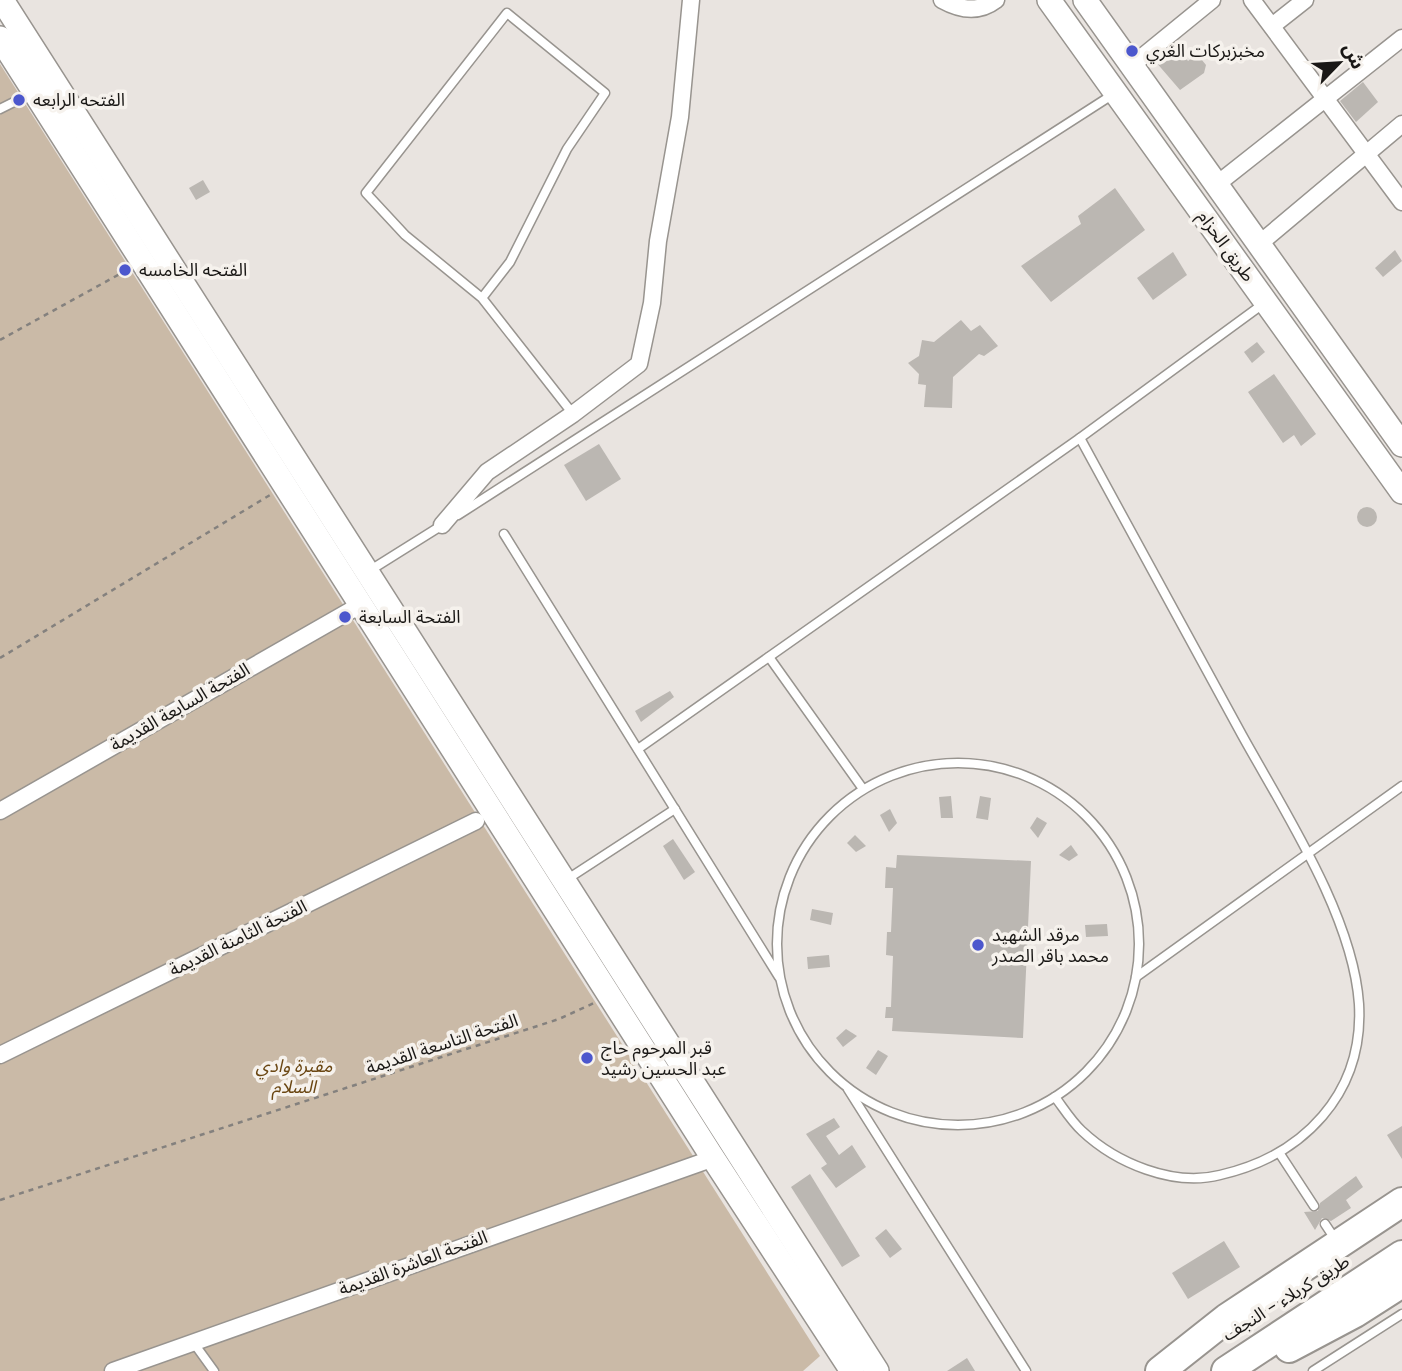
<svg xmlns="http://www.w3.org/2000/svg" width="1402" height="1371" font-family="Merriweather,'Noto Sans Arabic',serif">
<rect width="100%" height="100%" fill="#e9e4e0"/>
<path fill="#cabaa7" d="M0 64 820 1356 803 1371H0Z"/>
<g fill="#bbb7b2">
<path d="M1175 44 1188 61 1197 54 1206 65 1204 73 1180 90 1155 61Z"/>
<path d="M1363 82 1378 102 1356 122 1340 101Z"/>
<path d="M203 180 210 192 196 200 189 188Z"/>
<path d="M1115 188 1145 230 1051 302 1021 266 1081 224 1078 216Z"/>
<path d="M1395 250 1402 261 1383 277 1375 268Z"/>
<path d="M1173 252 1187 275 1153 300 1137 278Z"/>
<path d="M961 320 971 331 980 325 998 346 984 356 979 354 953 377 952 408 924 407 926 385 918 384 919 374 908 363 919 356 922 340 934 342Z"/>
<path d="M1257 342 1265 352 1252 363 1244 352Z"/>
<path d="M1274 374 1316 434 1301 446 1294 435 1283 443 1248 392Z"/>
<path d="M599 444 621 479 586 501 564 465Z"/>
<circle cx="1367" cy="517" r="10"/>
<path d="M670 691 674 697 641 722 635 711Z"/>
<path d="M951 796 953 818H941L939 797Z"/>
<path d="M980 796 991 798 988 820 976 818Z"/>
<path d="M890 809 897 823 889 832 880 815Z"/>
<path d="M1037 817 1047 823 1038 838 1030 828Z"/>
<path d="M855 835 866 846 856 852 847 843Z"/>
<path d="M673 839 695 872 684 880 663 846Z"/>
<path d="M1071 845 1078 855 1069 861 1059 855Z"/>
<path d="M897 855 1031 861 1023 1038 892 1031 893 1018H885L886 1007H891L893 956 886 955 887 932H891L893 888H885L886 867 896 868Z"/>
<path d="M812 909 833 913 831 925 810 920Z"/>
<path d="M1107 924 1108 936 1086 937 1085 925Z"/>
<path d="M829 955 830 967 808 969 807 957Z"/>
<path d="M846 1029 857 1036 843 1047 836 1038Z"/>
<path d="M878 1050 888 1056 876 1075 866 1068Z"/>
<path d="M834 1118 840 1127 826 1136 839 1155 852 1145 866 1167 836 1188 821 1168 827 1164 806 1134Z"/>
<path d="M1402 1126V1159L1387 1135Z"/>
<path d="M810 1174 860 1256 842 1267 791 1187Z"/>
<path d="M1356 1176 1363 1187 1346 1200 1351 1208 1331 1221 1322 1218 1315 1230 1304 1212 1318 1211 1320 1203Z"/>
<path d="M886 1229 902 1249 890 1258 875 1238Z"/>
<path d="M1224 1241 1240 1267 1188 1299 1172 1273Z"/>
<path d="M967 1358 975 1371H947Z"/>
</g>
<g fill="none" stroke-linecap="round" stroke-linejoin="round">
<g stroke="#98948f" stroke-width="11">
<g id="lane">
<path d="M0 109 32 93"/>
<path d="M482 298 510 262 567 149 605 93 507 13 366 193 405 235 482 298 573 414"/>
<path d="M458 515 1112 95"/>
<path d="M504 534 779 977"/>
<path d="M369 571 444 524"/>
<path d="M769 657 863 789"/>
<path d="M638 749 1080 438 1263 304"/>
<circle cx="958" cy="944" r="181"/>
<path d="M566 880 675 809"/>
<path d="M1136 977 1402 786"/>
<path d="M848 1089 1026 1371"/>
<path d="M1055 1097C1064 1109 1072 1122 1082 1131 1116 1163 1173 1187 1220 1175 1303 1156 1364 1094 1359 1004 1353 916 1284 811 1242 735 1188 636 1134 537 1080 438"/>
<path d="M1280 1154 1314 1206"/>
<path d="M1325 1224 1335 1239"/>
<path d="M193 1342 214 1371"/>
<path d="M1313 1371 1402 1314"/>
</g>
</g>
<g stroke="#98948f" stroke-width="19">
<g id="street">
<path d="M942 0C960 10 979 13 996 0"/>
<path d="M1252 0 1402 202"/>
<path d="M1272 26 1305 0"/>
<path d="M1131 66 1212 0"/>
<path d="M1216 185 1402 38"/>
<path d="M1259 244 1402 124"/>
<path d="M442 525 487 472 573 414 639 364 652 303 658 241 680 117 691 0"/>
<path d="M0 811 362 604"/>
<path d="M0 1055 476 821"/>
<path d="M113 1371 714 1158"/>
</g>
</g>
<g stroke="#98948f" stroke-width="26">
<g id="secondary">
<path d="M2 0 877 1371"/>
<path d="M1049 0 1402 492"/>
<path d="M1085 0 1402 445"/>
<path d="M0 38 711 1155 852 1371"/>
</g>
</g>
<g stroke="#98948f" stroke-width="32">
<g id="highway">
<path d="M1289 1348 1355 1313 1402 1283"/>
<path d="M1160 1371 1227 1318 1402 1202"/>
<path d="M1226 1371 1402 1255"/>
</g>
</g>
<g stroke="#84817e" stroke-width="2.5" stroke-dasharray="5 5" stroke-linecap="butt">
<path d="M0 340 127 270"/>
<path d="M0 658 270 495"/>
<path d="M0 1200 559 1019 594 1003"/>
</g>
<use href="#lane" stroke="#fff" stroke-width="8"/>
<use href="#street" stroke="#fff" stroke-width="16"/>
<use href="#secondary" stroke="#fff" stroke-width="23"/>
<use href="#highway" stroke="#fff" stroke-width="28"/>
</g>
<g fill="#4c57cd" stroke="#f6f2ed" stroke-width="2.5">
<circle cx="1132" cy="51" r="7"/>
<circle cx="19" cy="100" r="7"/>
<circle cx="125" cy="270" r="7"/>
<circle cx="345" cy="617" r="7"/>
<circle cx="978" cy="945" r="7"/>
<circle cx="587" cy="1058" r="7"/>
</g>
<g text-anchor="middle" stroke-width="7" stroke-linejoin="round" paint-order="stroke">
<g font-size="18" fill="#1a1816" stroke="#f6f2ed" text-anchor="start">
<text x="1146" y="57">مخبزبركات الغري</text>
<text x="33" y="106">الفتحه الرابعه</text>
<text x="139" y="276">الفتحه الخامسه</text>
<text x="359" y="623">الفتحة السابعة</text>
<text x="992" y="941">مرقد الشهيد<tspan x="992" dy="21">محمد باقر الصدر</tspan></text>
<text x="601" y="1054">قبر المرحوم حاج<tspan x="601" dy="21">عبد الحسين رشيد</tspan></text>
</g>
<g font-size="18" fill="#1a1816" stroke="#f6f2ed">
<text transform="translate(1226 246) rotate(54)" y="6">طريق الحزام</text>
<text transform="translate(180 707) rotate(-30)" y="6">الفتحة السابعة القديمة</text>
<text transform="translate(238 938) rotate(-26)" y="6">الفتحة الثامنة القديمة</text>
<text transform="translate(442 1044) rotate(-18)" y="6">الفتحة التاسعة القديمة</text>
<text transform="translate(413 1263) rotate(-20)" y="6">الفتحة العاشرة القديمة</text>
<text transform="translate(1286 1298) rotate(-32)" y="6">طريق کربلاء - النجف</text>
</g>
<g font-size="18" font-style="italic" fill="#6a4612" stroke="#f6f2ed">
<text x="294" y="1072">مقبرة وادي<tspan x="294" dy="21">السلام</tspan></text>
</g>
</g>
<g transform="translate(1339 63) rotate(65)" stroke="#f6f2ed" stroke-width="5" paint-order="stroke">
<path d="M0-5L12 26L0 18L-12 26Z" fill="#1a1816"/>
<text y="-10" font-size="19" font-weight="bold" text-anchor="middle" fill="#1a1816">ش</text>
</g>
</svg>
